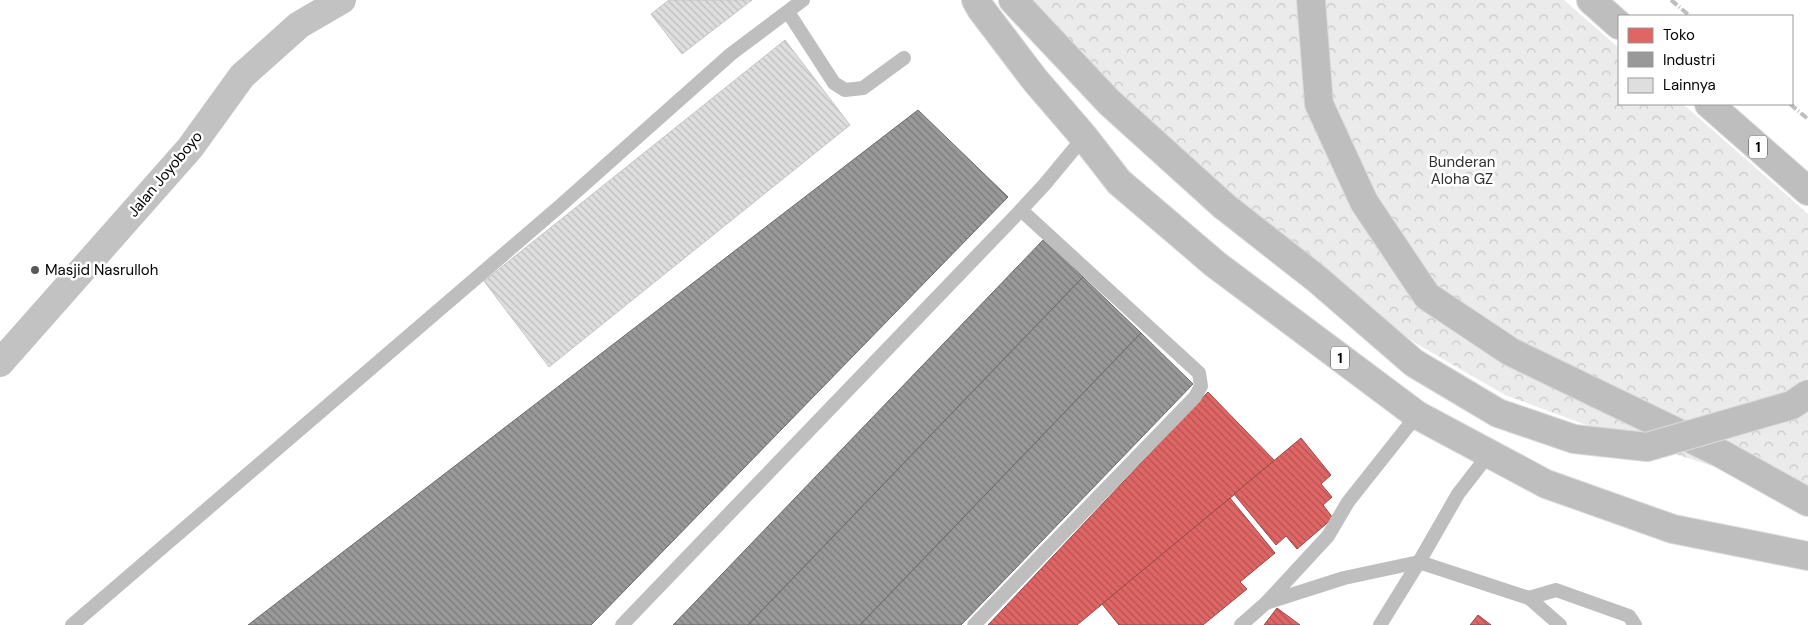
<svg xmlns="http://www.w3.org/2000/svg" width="1808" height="625" font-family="'DM Sans',sans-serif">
<defs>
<pattern id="park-crowns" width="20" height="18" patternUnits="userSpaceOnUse" patternTransform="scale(1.25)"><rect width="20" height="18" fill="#ebebeb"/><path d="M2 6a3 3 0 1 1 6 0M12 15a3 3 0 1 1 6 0" fill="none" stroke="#c8c8c8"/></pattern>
<pattern id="shops-back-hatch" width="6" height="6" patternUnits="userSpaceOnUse" patternTransform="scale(1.25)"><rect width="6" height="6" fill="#e06666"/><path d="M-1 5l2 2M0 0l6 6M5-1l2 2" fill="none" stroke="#b35252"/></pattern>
<pattern id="industry-back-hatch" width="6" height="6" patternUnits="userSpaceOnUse" patternTransform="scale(1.25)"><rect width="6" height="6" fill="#999"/><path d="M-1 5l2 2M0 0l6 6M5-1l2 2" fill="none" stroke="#7a7a7a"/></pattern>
<pattern id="building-back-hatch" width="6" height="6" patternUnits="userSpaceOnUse" patternTransform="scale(1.25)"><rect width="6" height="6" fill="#dedede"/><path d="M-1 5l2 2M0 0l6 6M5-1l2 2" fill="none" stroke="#bdbdbd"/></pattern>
</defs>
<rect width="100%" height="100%" fill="#fff"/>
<path fill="url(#park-crowns)" d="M1022 0H1564L1619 48V104H1683L1808 214V496L1608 433 1505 395 1417 344 1335 290 1124 108Z"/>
<g fill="url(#shops-back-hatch)" stroke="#9d4747">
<path d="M1208 392 1275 461 1077 625H988Z"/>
<path d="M1301 438 1331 475 1321 484 1332 497 1323 505 1333 518 1297 549 1286 536 1276 545 1234 494Z"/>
<path d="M1230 498 1275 553 1240 582 1247 589 1203 625H1119L1102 604Z"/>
<path d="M1277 608 1300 625H1264Z"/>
<path d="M1478 615 1491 625H1470Z"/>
</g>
<g fill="url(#industry-back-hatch)" stroke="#6b6b6b">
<path d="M918 110 1008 197 591 625H248Z"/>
<path d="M1044 239 1083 277 748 625H673Z"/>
<path d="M1083 277 1141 333 860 625H748Z"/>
<path d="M1141 333 1193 384 961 625H860Z"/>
</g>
<g fill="url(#building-back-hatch)" stroke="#c6c6c6">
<path d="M669 0H752L682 54 651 14Z"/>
<path d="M785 40 850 125 549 367 484 281Z"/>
</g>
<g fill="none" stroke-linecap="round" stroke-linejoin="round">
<g stroke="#dbdbdb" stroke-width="30">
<g id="highway">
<path d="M976 0 981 9 1035 80 1084 137 1119 182 1215 264 1417 415 1546 484 1673 529 1808 556"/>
<path d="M1013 0 1109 102 1224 206"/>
<path d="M1311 0 1319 104 1364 202 1427 296 1511 352 1720 453 1808 502"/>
<path d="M1591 0 1619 25"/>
<path d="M1709 104 1808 191"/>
</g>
</g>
<g stroke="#bebebe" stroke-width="14">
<path d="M788 12 834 83 845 90 863 88 904 58"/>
<path d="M1529 598 1556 590 1629 616 1635 625"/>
<path d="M1267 602 1328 536 1348 502 1417 415"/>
<path d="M72 625 560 206 731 54 803 0"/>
<path d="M622 625 1021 210 1045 184 1084 137"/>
<path d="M974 625 1195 397 1201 386 1199 373 1021 210"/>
<path d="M1241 625 1266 603 1344 578 1419 562 1529 598 1560 625"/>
<path d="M1380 625 1419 562 1458 494 1489 454"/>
</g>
<path stroke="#c2c2c2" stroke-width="28" d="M0 363 190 148 242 76 299 25 342 0"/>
<use href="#highway" stroke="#bebebe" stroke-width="28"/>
<g stroke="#bebebe" stroke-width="4" stroke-dasharray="8 2.5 1 2.5" stroke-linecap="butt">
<path d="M1671 0 1690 16"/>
<path d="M1790 104 1808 119"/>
</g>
<g stroke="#dbdbdb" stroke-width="30" stroke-linecap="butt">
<path id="highway-bridge" d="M1224 206 1317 279 1414 363 1498 413 1574 439 1647 447 1792 405 1808 394"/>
</g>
<use href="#highway-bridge" stroke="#bebebe" stroke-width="28"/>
</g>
<circle fill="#595959" stroke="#fff" stroke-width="2" cx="35" cy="270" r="5"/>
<g text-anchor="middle" stroke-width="5" stroke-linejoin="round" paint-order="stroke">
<g fill="#fff" stroke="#4c4c4c" stroke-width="1">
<rect x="1749" y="135.5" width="18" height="23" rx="4"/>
<rect x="1331" y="346.5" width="18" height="23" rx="4"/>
</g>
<g font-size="14" font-weight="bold" fill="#000">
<text x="1758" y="152">1</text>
<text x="1340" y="363">1</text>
</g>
<g font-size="15" fill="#313131" stroke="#fff">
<text x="1462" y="167">Bunderan<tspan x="1462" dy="17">Aloha GZ</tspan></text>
</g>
<g font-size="15" fill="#000" stroke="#fff">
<text transform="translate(165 174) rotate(-50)" y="5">Jalan Joyoboyo</text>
</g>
<g font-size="15" fill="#000" stroke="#fff" text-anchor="start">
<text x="45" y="275">Masjid Nasrulloh</text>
</g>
</g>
<rect x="1618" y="15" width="175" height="90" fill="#ffffff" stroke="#999999"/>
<rect x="1628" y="28" width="25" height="15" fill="#e06666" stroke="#999999"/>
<text x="1663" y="40" font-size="15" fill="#000000">Toko</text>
<rect x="1628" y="52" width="25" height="15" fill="#999999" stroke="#999999"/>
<text x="1663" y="65" font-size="15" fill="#000000">Industri</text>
<rect x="1628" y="78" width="25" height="15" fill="#dedede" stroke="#999999"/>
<text x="1663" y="90" font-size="15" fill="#000000">Lainnya</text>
</svg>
